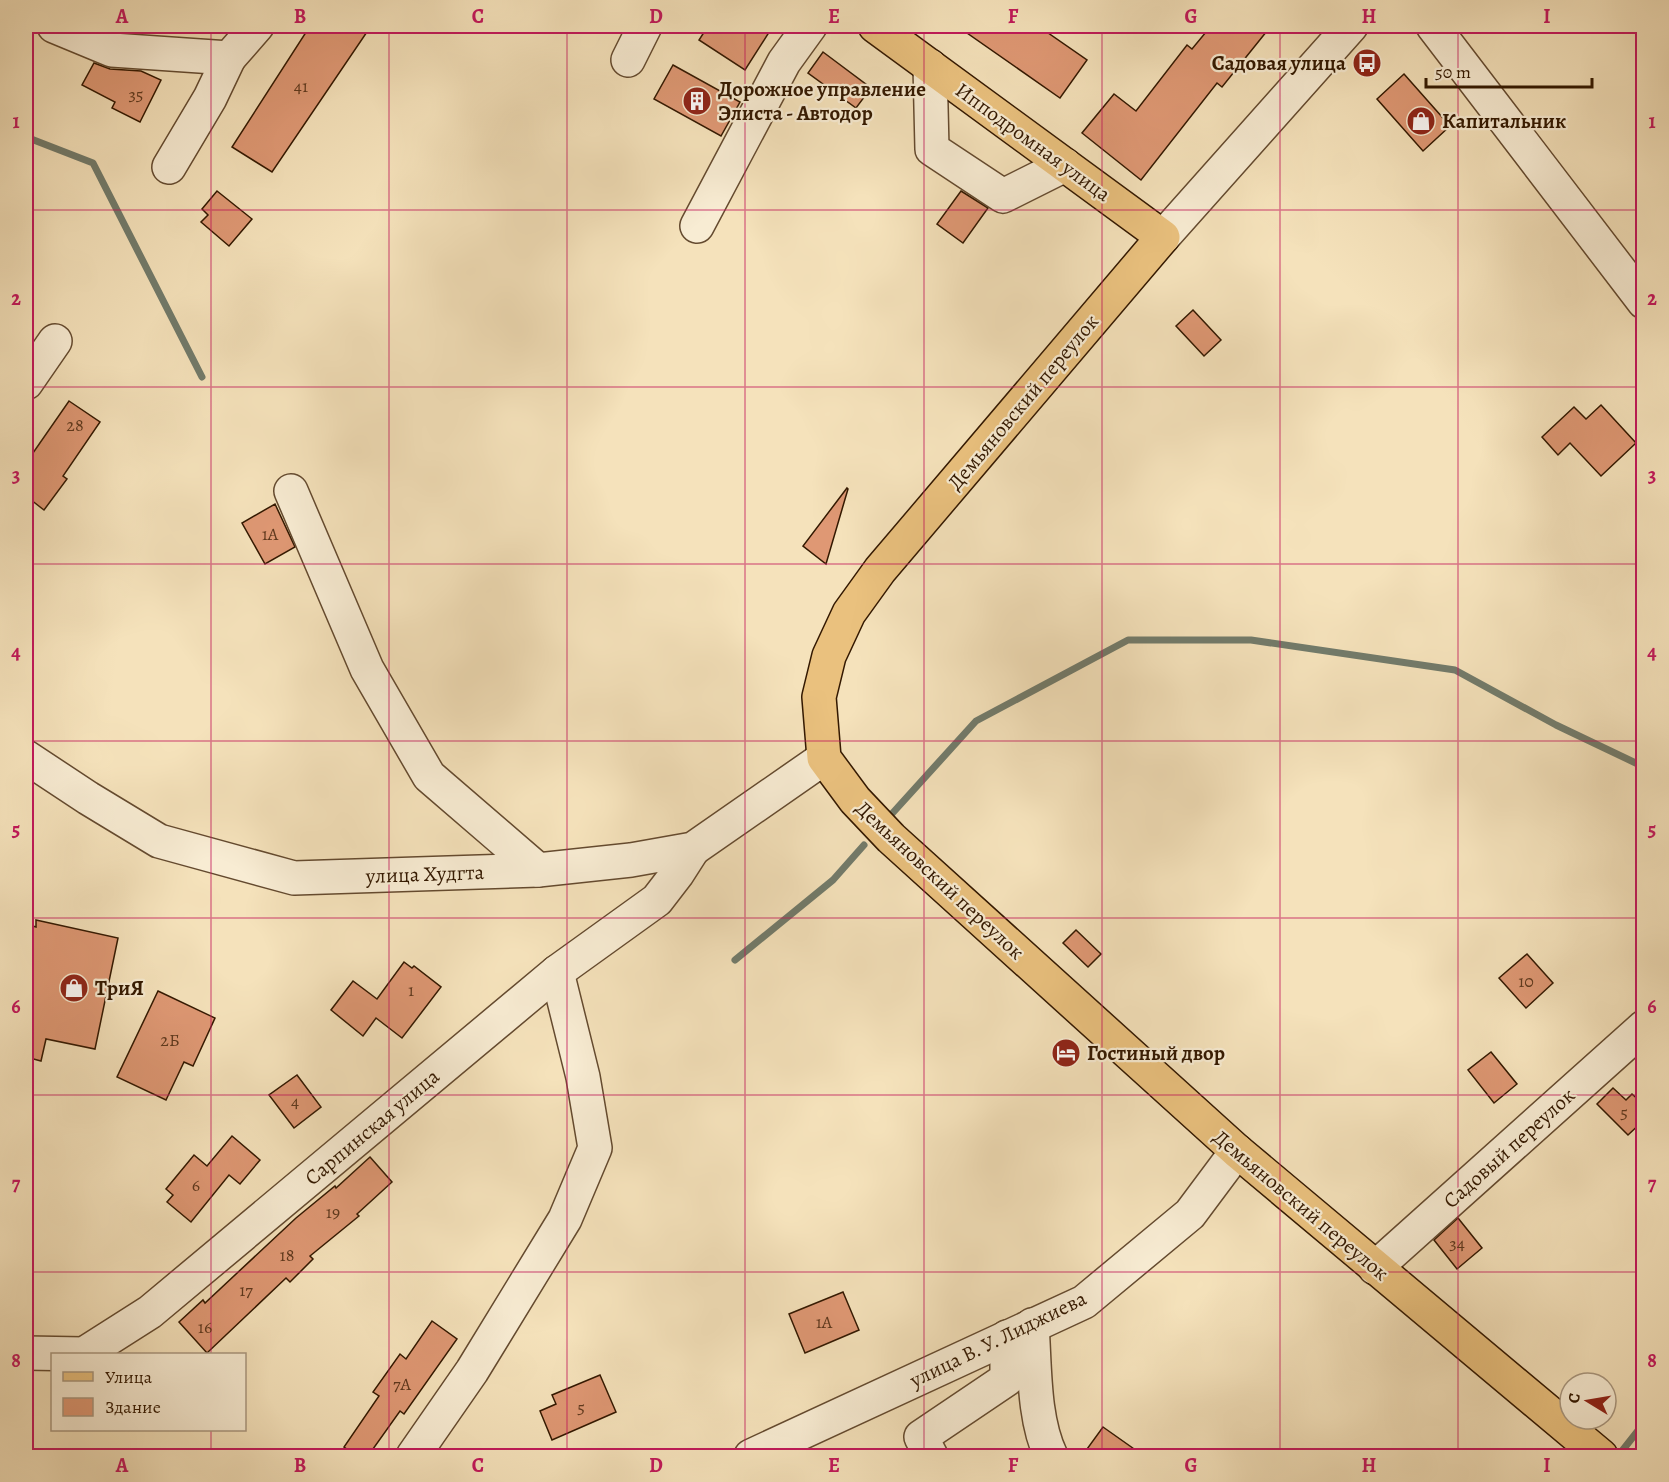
<svg xmlns="http://www.w3.org/2000/svg" width="1669" height="1482" font-family="Alegreya,serif">
<rect width="100%" height="100%" fill="#f5e2bb"/>
<filter id="stains"><feTurbulence type="fractalNoise" baseFrequency=".00333" numOctaves="4"/><feColorMatrix values="0 0 0 0 .2 0 0 0 0 .09 0 0 0 0 .02 0 0 0 .5 -.17"/></filter>
<radialGradient id="worn" r=".72"><stop offset=".6" stop-color="#630" stop-opacity="0"/><stop offset="1" stop-color="#630" stop-opacity=".3"/></radialGradient>
<g fill="none" stroke-linecap="round" stroke-linejoin="round">
<g stroke="#727b6b" stroke-width="7">
<path d="M26 137 93 163 202 377"/>
<path d="M889 817 976 721 1128 640H1251L1455 670 1556 725 1644 767"/>
<path d="M735 960 833 880 864 845"/>
<path d="M1618 1456 1644 1423"/>
</g>
</g>
<g fill="#df9874" stroke="#331800" stroke-width="1.5">
<path d="M310 26H371L272 172 232 147Z"/>
<path d="M708 26H773L745 70 699 40Z"/>
<path d="M957 26H1038L1087 60 1060 98Z"/>
<path d="M1211 26H1271L1222 87 1217 83 1141 180 1082 133 1114 94 1136 111 1187 45 1192 49Z"/>
<path d="M823 52 871 88 856 108 808 73Z"/>
<path d="M94 63 110 69 141 71 161 80 140 122 112 108 115 102 82 85Z"/>
<path d="M673 65 740 102 721 136 654 99Z"/>
<path d="M1404 74 1450 126 1423 151 1377 99Z"/>
<path d="M217 191 252 219 229 246 201 222 208 215 202 209Z"/>
<path d="M961 191 988 208 963 243 937 224Z"/>
<path d="M1193 310 1221 340 1204 356 1176 326Z"/>
<path d="M69 401 100 422 63 476 67 479 44 510 26 496V463Z"/>
<path d="M1601 405 1636 443 1601 476 1570 443 1558 455 1542 437 1574 407 1586 419Z"/>
<path d="M847 488 848 489 826 564 803 546Z"/>
<path d="M275 504 295 547 265 564 242 523Z"/>
<path d="M36 920 118 938 95 1049 46 1039 41 1061 26 1057V924L36 927Z"/>
<path d="M1076 930 1101 954 1088 967 1063 943Z"/>
<path d="M1527 954 1553 983 1526 1008 1499 978Z"/>
<path d="M404 962 412 968 414 966 441 987 402 1038 376 1018 363 1036 331 1010 353 981 377 999Z"/>
<path d="M158 991 215 1018 193 1066 184 1062 166 1100 117 1077Z"/>
<path d="M1491 1052 1517 1084 1494 1103 1468 1070Z"/>
<path d="M297 1075 321 1107 294 1128 269 1095Z"/>
<path d="M1613 1088 1626 1100 1632 1094 1644 1105V1120L1628 1135 1597 1104Z"/>
<path d="M232 1136 260 1160 240 1184 229 1175 191 1222 167 1202 173 1195 166 1189 194 1155 207 1166Z"/>
<path d="M370 1157 392 1182 357 1214 359 1216 310 1256 313 1259 290 1282 286 1278 207 1353 179 1322 203 1300 205 1303 296 1218 335 1186 336 1188Z"/>
<path d="M1458 1218 1482 1248 1457 1269 1434 1240Z"/>
<path d="M843 1292 859 1330 805 1353 789 1314Z"/>
<path d="M432 1321 457 1339 404 1414 400 1411 368 1456H357L344 1447 379 1396 373 1392 400 1354 406 1359Z"/>
<path d="M600 1375 616 1412 552 1440 540 1411 556 1404 552 1395Z"/>
<path d="M1103 1427 1144 1456H1097L1087 1449Z"/>
</g>
<g fill="none" stroke-linecap="round" stroke-linejoin="round">
<g stroke="#644a2f" stroke-width="36">
<g id="minor">
<path d="M54 26 112 50 229 58 257 26"/>
<path d="M1433 26 1644 302"/>
<path d="M628 60 645 26"/>
<path d="M930 66 932 149 1003 196 1065 165"/>
<path d="M169 167 210 98 229 58"/>
<path d="M697 226 784 62 810 26"/>
<path d="M1163 237 1351 26"/>
<path d="M26 383 55 341"/>
<path d="M291 491 367 669 429 776 538 870"/>
<path d="M26 757 88 798 159 841 294 878 538 870 631 860 693 849 824 758"/>
<path d="M1375 1268 1644 1027"/>
<path d="M1032 1325C1035 1366 1033 1419 1051 1456"/>
<path d="M26 1353 84 1354 150 1312 557 972 657 900 677 874 693 849"/>
<path d="M413 1456 472 1371 565 1219 595 1148 583 1077 557 972"/>
<path d="M751 1456 1084 1302 1190 1214 1237 1151"/>
<path d="M931 1456 921 1437 1007 1379V1337"/>
</g>
</g>
<g stroke="#331800" stroke-width="36">
<path id="major" d="M875 26 1163 237 880 570 849 613 829 656 819 697 824 758 855 800 891 838 1237 1151 1601 1456"/>
</g>
<use href="#minor" stroke="#f8ecd3" stroke-width="33"/>
<use href="#major" stroke="#eac17e" stroke-width="33"/>
</g>
<path fill="none" stroke="#c2185b" stroke-width="1.5" stroke-opacity="0.55" d="M211 26V1354M389 26V1456M567 26V1456M745 26V1456M924 26V1456M1102 26V1456M1280 26V1456M1458 26V1456M26 210H1644M26 387H1644M26 564H1644M26 741H1644M26 918H1644M26 1095H1644M26 1272H1644M211 1430V1456"/>
<defs>
<g id="bus-disc" transform="scale(1.5)"><circle r="9.5" fill="#8f2418" stroke="#f8ecd3"/><path d="M-5-6H5V4H4V6H2V4H-2V6H-4V4H-5ZM-3.5-4V0h7V-4ZM-3.5 1.2v1.5H-2V1.2ZM2 1.2v1.5H3.5V1.2Z" fill="#fff"/></g>
<g id="building-disc" transform="scale(1.5)"><circle r="9.5" fill="#8f2418" stroke="#f8ecd3"/><path d="M-4-6H4V6H1V3H-1V6H-4ZM-2.5-4.3h1.7v1.8h-1.7ZM.8-4.3h1.7v1.8H.8ZM-2.5-1h1.7V.8h-1.7ZM.8-1h1.7V.8H.8Z" fill="#fff"/></g>
<g id="shop-disc" transform="scale(1.5)"><circle r="9.5" fill="#8f2418" stroke="#f8ecd3"/><path d="M-5-2.5h2.3a2.7 3.5 0 0 1 5.4 0H5L5.5 6h-11ZM-1.5-2.5h3a1.5 2.3 0 0 0-3 0Z" fill="#fff"/></g>
<g id="hotel-disc" transform="scale(1.5)"><circle r="9.5" fill="#8f2418" stroke="#f8ecd3"/><path d="M-6-4.5h1.5V1H6V5H4.5V3h-9V5H-6ZM-4 0a1.8 1.8 0 1 1 3.6 0ZM.5 0V-2.5h3Q6-2.5 6 0Z" fill="#fff"/></g>
</defs>
<g fill-rule="evenodd">
<use href="#bus-disc" x="1367" y="63"/>
<use href="#building-disc" x="697" y="101"/>
<use href="#shop-disc" x="1421" y="121"/>
<use href="#shop-disc" x="74" y="988"/>
<use href="#hotel-disc" x="1066" y="1053"/>
</g>
<g text-anchor="middle" stroke-width="4.5" stroke-linejoin="round" paint-order="stroke">
<g font-size="18" fill="#5e381d">
<text x="301" y="92">41</text>
<text x="136" y="100">35</text>
<text x="75" y="431">28</text>
<text x="270" y="540">1А</text>
<text x="1526" y="987">10</text>
<text x="411" y="996">1</text>
<text x="170" y="1046">2Б</text>
<text x="295" y="1107">4</text>
<text x="1624" y="1118">5</text>
<text x="196" y="1191">6</text>
<text x="333" y="1218">19</text>
<text x="1457" y="1249">34</text>
<text x="287" y="1261">18</text>
<text x="246" y="1296">17</text>
<text x="824" y="1328">1А</text>
<text x="205" y="1333">16</text>
<text x="402" y="1390">7А</text>
<text x="581" y="1413">5</text>
</g>
<g font-size="21" font-weight="bold" fill="#331800" stroke="#f8ecd3" text-anchor="start">
<text x="1346" y="70" text-anchor="end">Садовая улица</text>
<text x="718" y="96">Дорожное управление<tspan x="718" dy="24">Элиста - Автодор</tspan></text>
<text x="1442" y="128">Капитальник</text>
<text x="95" y="995">ТриЯ</text>
<text x="1087" y="1060">Гостиный двор</text>
</g>
<g font-size="21" fill="#331800" stroke="#f8ecd3">
<text transform="translate(1033 142) rotate(36)" y="7">Ипподромная улица</text>
<text transform="translate(1023 402) rotate(-50)" y="7">Демьяновский переулок</text>
<text transform="translate(425 874) rotate(-2)" y="7">улица Худгта</text>
<text transform="translate(940 880) rotate(43)" y="7">Демьяновский переулок</text>
<text transform="translate(372 1127) rotate(-40)" y="7">Сарпинская улица</text>
<text transform="translate(1509 1148) rotate(-42)" y="7">Садовый переулок</text>
<text transform="translate(1301 1205) rotate(40)" y="7">Демьяновский переулок</text>
<text transform="translate(998 1339) rotate(-26)" y="7">улица В. У. Лиджиева</text>
</g>
</g>
<rect width="1669" height="1482" fill="none" stroke="#f5e2bb" stroke-width="66"/>
<rect x="51" y="1353" width="195" height="78" fill="#f8ecd3" stroke="#a9977f" stroke-width="1.5"/>
<rect x="63" y="1372" width="30" height="9" fill="#eac17e" stroke="#a9977f" stroke-width="1.5"/>
<text x="105" y="1383" font-size="18" fill="#331800">Улица</text>
<rect x="63" y="1398" width="30" height="18" fill="#df9874" stroke="#a9977f" stroke-width="1.5"/>
<text x="105" y="1413" font-size="18" fill="#331800">Здание</text>
<g transform="translate(1588 1401) rotate(281)"><circle r="28" fill="#f8ecd3" stroke="#a9977f" stroke-width="1.5"/>
<path d="M0-4.5L10 22L0 15L-10 22Z" fill="#8f2418"/>
<text y="-9" font-size="16" font-weight="bold" text-anchor="middle" fill="#331800">С</text>
</g>
<path d="M1426 78v9h166v-9" fill="none" stroke="#331800" stroke-width="3"/>
<text x="1435" y="78" font-size="18" fill="#331800" stroke="#f8ecd3" stroke-width="4.5" paint-order="stroke">50 m</text>
<rect x="33" y="33" width="1603" height="1416" fill="none" stroke="#c2185b" stroke-width="2"/>
<g font-size="20" text-anchor="middle" font-weight="bold" fill="#c2185b">
<text x="122" y="23">A</text>
<text x="300" y="23">B</text>
<text x="478" y="23">C</text>
<text x="656" y="23">D</text>
<text x="834" y="23">E</text>
<text x="1013" y="23">F</text>
<text x="1191" y="23">G</text>
<text x="1369" y="23">H</text>
<text x="1547" y="23">I</text>
<text x="16" y="128">1</text>
<text x="1652" y="128">1</text>
<text x="16" y="305">2</text>
<text x="1652" y="305">2</text>
<text x="16" y="482">3</text>
<text x="1652" y="482">3</text>
<text x="16" y="659">4</text>
<text x="1652" y="659">4</text>
<text x="16" y="836">5</text>
<text x="1652" y="836">5</text>
<text x="16" y="1013">6</text>
<text x="1652" y="1013">6</text>
<text x="16" y="1190">7</text>
<text x="1652" y="1190">7</text>
<text x="16" y="1367">8</text>
<text x="1652" y="1367">8</text>
<text x="122" y="1472">A</text>
<text x="300" y="1472">B</text>
<text x="478" y="1472">C</text>
<text x="656" y="1472">D</text>
<text x="834" y="1472">E</text>
<text x="1013" y="1472">F</text>
<text x="1191" y="1472">G</text>
<text x="1369" y="1472">H</text>
<text x="1547" y="1472">I</text>
</g>
<rect width="100%" height="100%" filter="url(#stains)"/>
<rect width="100%" height="100%" fill="url(#worn)"/>
</svg>
